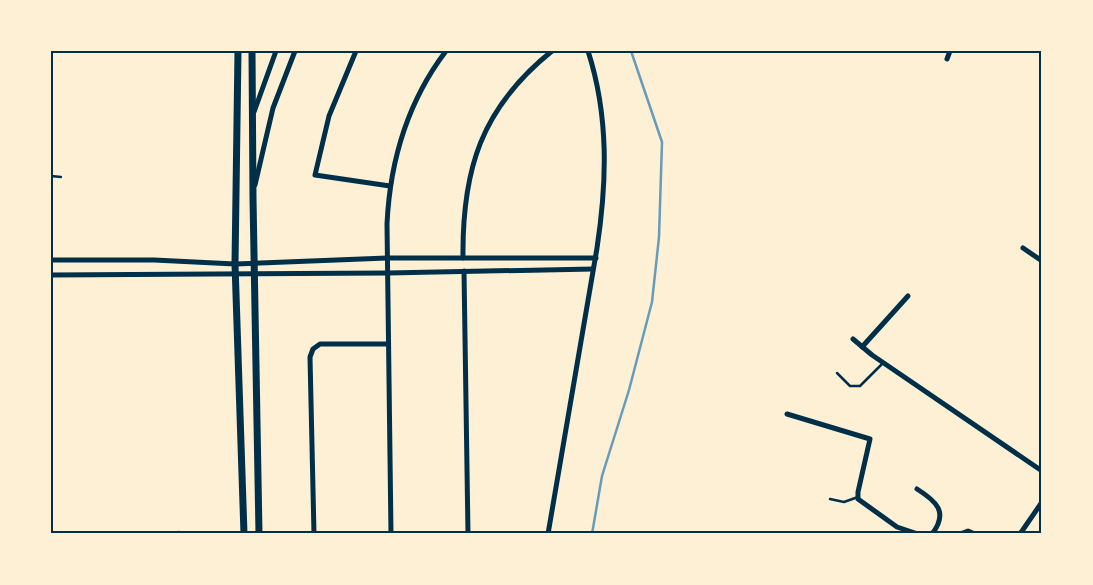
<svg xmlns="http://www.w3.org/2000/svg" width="1093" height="585" font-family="Montserrat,sans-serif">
<rect width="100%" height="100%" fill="#fdf0d5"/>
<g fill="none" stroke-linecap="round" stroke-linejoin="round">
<path stroke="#669bbc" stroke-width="2.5" d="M592 534 602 476 629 390 652 302 659 237 662 142 631 51"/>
<g stroke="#003049" stroke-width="2.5">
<path d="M51 176 61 177"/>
<path d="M837 373 850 386H860L882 364"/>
<path d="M830 499 844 502 858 497"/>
<path d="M179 534V532"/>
</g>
<g stroke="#003049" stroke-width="5">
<path d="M356 51 329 116 315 175 390 186"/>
<path d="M947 59 950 51"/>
<path d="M254 112 276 51"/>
<path d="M255 185 273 108 295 51"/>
<path d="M1023 248 1042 261"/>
<path d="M463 258C462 170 481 108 552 51"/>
<path d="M51 260H154L235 264 387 258H596"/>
<path d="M464 271 468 534"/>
<path d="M51 275 388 273 593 269"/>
<path d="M853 339 872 355 1042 471"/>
<path d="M862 347 908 296"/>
<path d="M787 414 870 439 858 492V499L897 527 918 534"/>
<path d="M917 489C936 501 949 512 932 534"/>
<path d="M314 534 310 357 313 349 320 344H388"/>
<path d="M391 534 387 224C390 161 408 101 446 51"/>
<path d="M548 534 597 248C607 182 609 116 588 51"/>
<path d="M960 534 968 531 975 534"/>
<path d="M1020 534 1042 502"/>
</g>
<g stroke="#003049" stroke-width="7">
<path d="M238 51 235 264 244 534"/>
<path d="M252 51 253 198 259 534"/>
</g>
</g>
<rect width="1093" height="585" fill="none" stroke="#fdf0d5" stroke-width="105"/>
<rect x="52" y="52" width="988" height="480" fill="none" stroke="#003049" stroke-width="2"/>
</svg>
